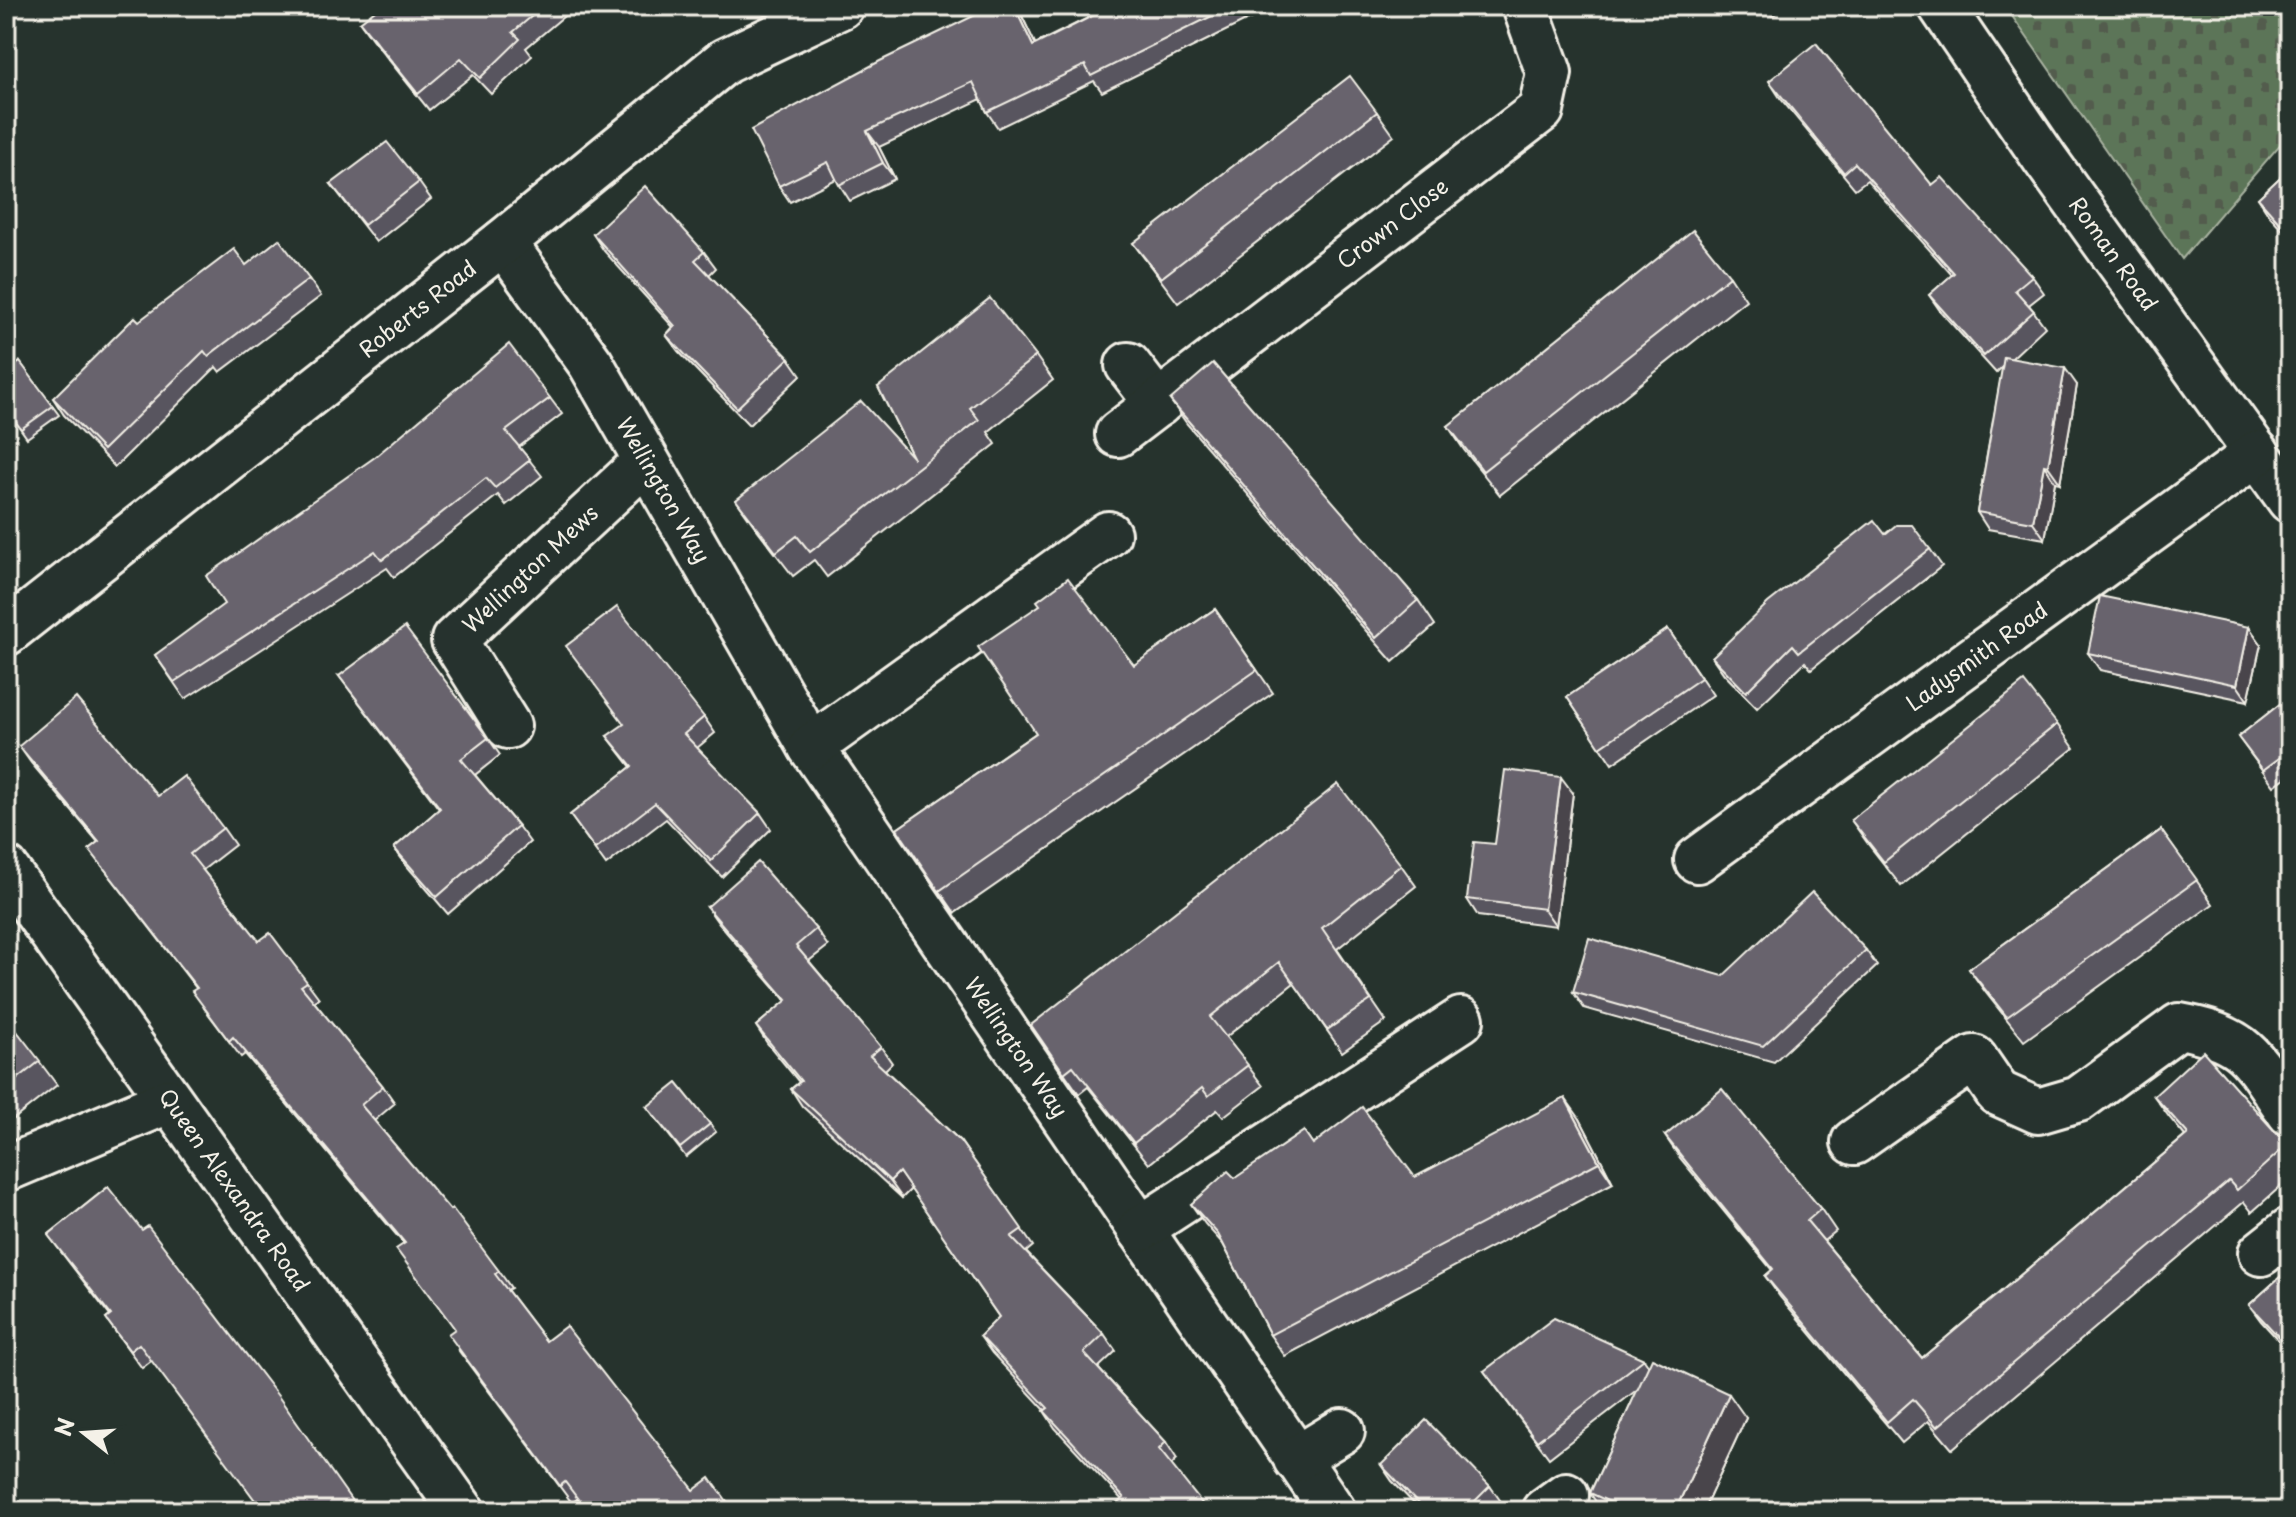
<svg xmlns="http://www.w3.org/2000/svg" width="2296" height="1517" font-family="'Playpen Sans',sans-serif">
<defs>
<pattern id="cemetery-stones" width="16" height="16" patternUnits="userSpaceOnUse" patternTransform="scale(2)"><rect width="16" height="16" fill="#5c7458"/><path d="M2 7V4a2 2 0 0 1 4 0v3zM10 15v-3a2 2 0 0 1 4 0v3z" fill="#525c4e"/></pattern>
</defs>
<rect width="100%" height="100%" fill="#26332d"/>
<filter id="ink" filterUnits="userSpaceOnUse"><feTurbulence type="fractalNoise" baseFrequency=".0125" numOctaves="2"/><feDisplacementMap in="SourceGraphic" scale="16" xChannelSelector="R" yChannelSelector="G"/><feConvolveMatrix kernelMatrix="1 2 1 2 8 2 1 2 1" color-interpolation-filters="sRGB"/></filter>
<g filter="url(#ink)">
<path fill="url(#cemetery-stones)" stroke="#a8b2a0" stroke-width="2" d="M2005 6H2290V133L2182 259Z"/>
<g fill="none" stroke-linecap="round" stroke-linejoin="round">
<g stroke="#f4f1e8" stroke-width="50">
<g id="minor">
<path id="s1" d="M1941 6 2045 159 2290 500"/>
<path id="s2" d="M503 242 591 364 811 747 1333 1511"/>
<path d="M1128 365 1158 404"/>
<path id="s3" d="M1118 434 1541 110 1549 73 1525 6"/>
<path id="s4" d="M6 633 503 242 725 61 841 6"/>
<path id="s5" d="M508 726 454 640 646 461"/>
<path d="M811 747 1108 534"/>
<path id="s6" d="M1697 860 2257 453"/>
<path id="s7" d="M6 869 462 1511"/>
<path d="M1854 1142 1974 1058 1998 1093 2038 1111 2079 1099 2179 1026C2249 1038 2252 1059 2290 1113"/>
<path d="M6 1169 168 1101"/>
<path d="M1140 1229 1461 1020"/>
<path d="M2261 1253 2290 1230"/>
<path d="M1296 1459 1342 1431"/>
<path d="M1544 1511 1566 1495"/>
</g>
</g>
<use href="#minor" stroke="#26332d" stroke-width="44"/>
</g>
<g fill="#59555e" stroke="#f4f1e8" stroke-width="2">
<path d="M421 6H576L526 48 532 56 491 94 473 75 429 110 372 39 360 22 416 11Z"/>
<path d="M994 6H1015L1021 14 1035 44 1112 6H1276L1102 92 1094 81 998 128 987 112 981 99 879 147 895 179 850 201 836 179 790 202 779 186Z"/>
<path d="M1765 6H1787L1772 16Z"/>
<path d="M1769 81 1932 185 2032 276 2044 293 2029 305 2045 327 2011 359 2077 385 2060 483 2055 482 2045 539 1988 529 1977 512 2003 366 1996 373 1941 312 1929 295 1952 275 1867 180 1855 189 1780 98Z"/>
<path d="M1377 112 1394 136 1178 303 1133 243Z"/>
<path d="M2290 168V238L2269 215 2258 198Z"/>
<path d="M419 182 431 199 376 242 331 184Z"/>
<path d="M593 234 704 252 716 268 709 275 789 358 801 375 749 425 678 351 666 335 673 327 604 251Z"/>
<path d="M246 265 309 279 321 296 220 372 216 367 115 467 64 415 53 398Z"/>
<path d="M1730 276 1746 300 1500 495 1464 450 1448 426Z"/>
<path d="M1036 356 1053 380 988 432 996 444 827 577 814 560 793 576 753 524 736 500 914 459 878 387Z"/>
<path d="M20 362 59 415 27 438 6 408Z"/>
<path d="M550 398 562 414 519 447 542 476 506 505 498 495 394 577 387 568 185 699 155 655Z"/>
<path d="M1170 400 1418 600 1435 625 1393 662 1187 424Z"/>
<path d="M1885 534 1930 549 1942 566 1811 669 1805 662 1757 708 1724 674 1712 657Z"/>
<path d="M1215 609 1273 693 955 913 897 829Z"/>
<path d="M2249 627 2261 644 2248 701 2100 670 2088 653Z"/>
<path d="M1668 629 1713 695 1612 764 1567 697Z"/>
<path d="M339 676 488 738 500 755 475 775 518 826 530 842 448 914 406 865 394 848 439 809Z"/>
<path d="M2290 696V774L2274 786 2238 737Z"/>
<path d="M704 717 715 733 697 748 760 813 771 829 722 877 666 819 606 865 570 815 631 767 607 736Z"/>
<path d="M2057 724 2074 748 1901 886 1868 844 1851 820Z"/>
<path d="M19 746 158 796 223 828 235 845 203 870 259 941 307 982 319 998 314 1002 383 1086 395 1103 374 1121 499 1271 511 1288 507 1290 546 1341 694 1490 734 1511H586L577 1499 572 1503 459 1351 455 1329 404 1244 245 1054 241 1057 204 1008 196 988 89 849 98 842 31 763Z"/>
<path d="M1573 793 1556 926 1478 916 1467 899 1495 844Z"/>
<path d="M2161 830 2213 904 2024 1041 1986 993 1969 969Z"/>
<path d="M1401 865 1416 886 1337 949 1386 1021 1342 1052 1294 983 1226 1037 1263 1086 1223 1117 1217 1110 1149 1164 1088 1087 1079 1094 1031 1025Z"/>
<path d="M707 907 816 929 828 946 809 961 881 1047 892 1063 885 1070 960 1141 1033 1246 1026 1252 1104 1334 1116 1351 1098 1368 1166 1442 1177 1459 1171 1465 1122 1500 1055 1428 1044 1411 1045 1410 992 1353 980 1336 999 1317 911 1189 902 1198 802 1106 791 1089 799 1082 767 1043 756 1026 786 1001 719 924Z"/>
<path d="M1866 950 1877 966 1774 1062 1584 1008 1573 992 1723 976Z"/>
<path d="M6 1017 57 1085 10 1122 6 1117Z"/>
<path d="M2154 1096 2287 1145 2290 1149V1178L2252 1212 2244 1202 1952 1449 1928 1421 1902 1443 1780 1297 1765 1276 1772 1270 1680 1158 1665 1136 1821 1209 1836 1231 1824 1241 1922 1358 2185 1136 2169 1117Z"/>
<path d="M647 1107 710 1124 716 1132 686 1157Z"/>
<path d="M1580 1119 1613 1183 1285 1356 1270 1335 1223 1244 1205 1224 1191 1204 1235 1178 1313 1144 1415 1177Z"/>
<path d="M108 1187 151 1361 142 1368 106 1319 110 1316 48 1235Z"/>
<path d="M2290 1268V1353L2261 1321 2249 1305Z"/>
<path d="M1644 1359 1649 1366 1746 1418 1703 1511H1602L1590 1493 1638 1389 1549 1458 1484 1371Z"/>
<path d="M1381 1465 1490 1486 1502 1503 1493 1511H1421L1392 1481Z"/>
</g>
<g fill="#49454c" stroke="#f4f1e8" stroke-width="2">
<path d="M1014 6H1015L1021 14 1044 62 1033 46Z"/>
<path d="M867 131 879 147 895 179 883 163Z"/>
<path d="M2065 368 2077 385 2060 483 2048 466Z"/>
<path d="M2044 465 2055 482 2045 539 2033 522Z"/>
<path d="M2249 627 2261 644 2248 701 2237 685Z"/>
<path d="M1561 777 1573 793 1556 926 1544 909Z"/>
<path d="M1565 1098 1580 1119 1613 1183 1599 1162Z"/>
<path d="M899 1172 911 1189 902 1198 890 1181Z"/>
<path d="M1729 1394 1746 1418 1703 1511H1675Z"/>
</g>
<g fill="#68636d" stroke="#f4f1e8" stroke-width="2">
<path d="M380 6H412L416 11 421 6H544L513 32 520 39 480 78 461 58 418 94 360 22Z"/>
<path d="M994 6H1014L1033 46 1112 6H1232L1091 76 1085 65 987 112 973 82 867 131 883 163 839 185 828 162 779 186 751 130 880 61Z"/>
<path d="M1816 43 1932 185 1942 177 2032 276 2015 290 2034 311 1984 356 1929 295 1954 273 1855 163 1844 173 1769 81Z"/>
<path d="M1350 76 1377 112 1161 278 1133 243Z"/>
<path d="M387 142 419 182 364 225 331 184Z"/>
<path d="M2290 168V234L2258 198Z"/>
<path d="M645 186 704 252 695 260 789 358 737 408 666 335 675 326 593 234Z"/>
<path d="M1693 230 1730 276 1483 471 1448 426Z"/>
<path d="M279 239 309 279 208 356 204 351 103 450 53 398 135 317 139 321 234 249 246 265Z"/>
<path d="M990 298 1036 356 970 408 979 420 810 552 797 536 776 552 736 500 861 401 914 459 878 387Z"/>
<path d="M509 344 550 398 506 431 530 460 495 488 486 478 382 560 375 551 174 682 155 655 224 604 206 576 375 457Z"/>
<path d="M2004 357 2065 368 2048 466 2044 465 2033 522 1977 512Z"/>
<path d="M20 362 53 406 21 429 6 408V372Z"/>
<path d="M1213 363 1418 600 1376 638 1170 400Z"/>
<path d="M1874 520 1885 534 1896 525H1912L1930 549 1799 652 1793 645 1746 692 1712 657 1768 603Z"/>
<path d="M1068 578 1134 665 1215 609 1257 670 939 891 897 829 1036 733 978 647 1040 605 1037 601Z"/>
<path d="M2100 596 2249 627 2237 685 2088 653Z"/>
<path d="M617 607 704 717 684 734 760 813 711 861 655 803 595 849 570 815 632 766 607 736 624 724 566 646Z"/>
<path d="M405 627 488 738 461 759 518 826 437 897 394 848 440 808 339 676Z"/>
<path d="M1668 629 1701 678 1600 747 1567 697Z"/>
<path d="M2024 682 2057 724 1884 862 1851 820Z"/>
<path d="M2290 696V750L2263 770 2238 737Z"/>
<path d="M76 698 158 796 184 776 223 828 190 854 259 941 270 933 307 982 301 986 383 1086 361 1105 450 1210 452 1208 499 1271 495 1274 546 1341 566 1326 694 1490 710 1478 734 1511H587L565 1482 560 1486 448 1334 455 1329 396 1249 405 1243 233 1037 229 1041 192 991 197 988 89 849 99 841 19 746Z"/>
<path d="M1505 770 1561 777 1544 909 1467 899 1474 842 1495 844Z"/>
<path d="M1338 784 1401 865 1322 928 1371 1000 1327 1030 1279 962 1210 1017 1248 1065 1208 1096 1202 1088 1134 1143 1073 1066 1064 1073 1031 1025Z"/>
<path d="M2161 830 2197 880 2007 1017 1969 969Z"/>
<path d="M758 862 816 929 796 946 881 1047 870 1056 960 1141 1022 1229 1011 1237 1104 1334 1084 1353 1166 1442 1159 1449 1208 1511H1120L1115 1505 1124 1498 1044 1411 1048 1408 980 1336 999 1317 899 1172 890 1181 791 1089 801 1081 756 1026 787 1000 707 907Z"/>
<path d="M1812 892 1866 950 1763 1046 1573 992 1589 938 1723 976Z"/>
<path d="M6 1017 40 1061 6 1088Z"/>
<path d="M2203 1051 2287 1145 2237 1190 2229 1181 1937 1427 1913 1399 1887 1422 1765 1276 1773 1269 1665 1136 1722 1089 1821 1209 1807 1221 1922 1358 2188 1134 2154 1096Z"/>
<path d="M677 1083 710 1124 680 1148 647 1107Z"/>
<path d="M1565 1098 1599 1162 1270 1335 1218 1234 1191 1204 1228 1171 1235 1178 1304 1131 1313 1144 1362 1107 1415 1177Z"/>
<path d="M108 1187 142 1230 148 1226 278 1396 359 1511H263L139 1344 130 1351 106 1319 111 1315 48 1235Z"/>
<path d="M2290 1268V1349L2249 1305Z"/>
<path d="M1554 1318 1644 1359 1537 1441 1484 1371Z"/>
<path d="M1652 1358 1729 1394 1675 1511H1629L1590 1493Z"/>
<path d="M1426 1420 1490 1486 1465 1511H1425L1381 1465Z"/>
</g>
</g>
<g text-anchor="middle" stroke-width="8" stroke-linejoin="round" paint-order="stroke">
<g font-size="22" fill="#f4f1e8" stroke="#26332d">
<text dy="8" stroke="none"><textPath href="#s3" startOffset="346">Crown Close</textPath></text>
<text dy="8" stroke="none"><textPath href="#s1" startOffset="302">Roman Road</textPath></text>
<text dy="8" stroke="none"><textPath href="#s4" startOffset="524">Roberts Road</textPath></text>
<text dy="8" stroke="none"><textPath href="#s2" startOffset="296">Wellington Way</textPath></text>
<text dy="8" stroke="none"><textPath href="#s5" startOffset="206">Wellington Mews</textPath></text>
<text dy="8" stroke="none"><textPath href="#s6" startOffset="346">Ladysmith Road</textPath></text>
<text dy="8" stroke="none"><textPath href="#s2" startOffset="956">Wellington Way</textPath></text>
<text dy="8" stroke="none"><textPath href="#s7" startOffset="394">Queen Alexandra Road</textPath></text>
</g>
</g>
<rect width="2296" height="1517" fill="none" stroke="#26332d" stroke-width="32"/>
<rect x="16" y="16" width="2264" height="1485" fill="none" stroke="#f4f1e8" stroke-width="3" filter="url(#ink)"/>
<g transform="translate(84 1433) rotate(287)" stroke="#26332d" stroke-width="6" paint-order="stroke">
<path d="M0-6L14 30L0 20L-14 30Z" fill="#f4f1e8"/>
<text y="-12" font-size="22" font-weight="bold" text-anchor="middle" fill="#f4f1e8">N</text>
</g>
</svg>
